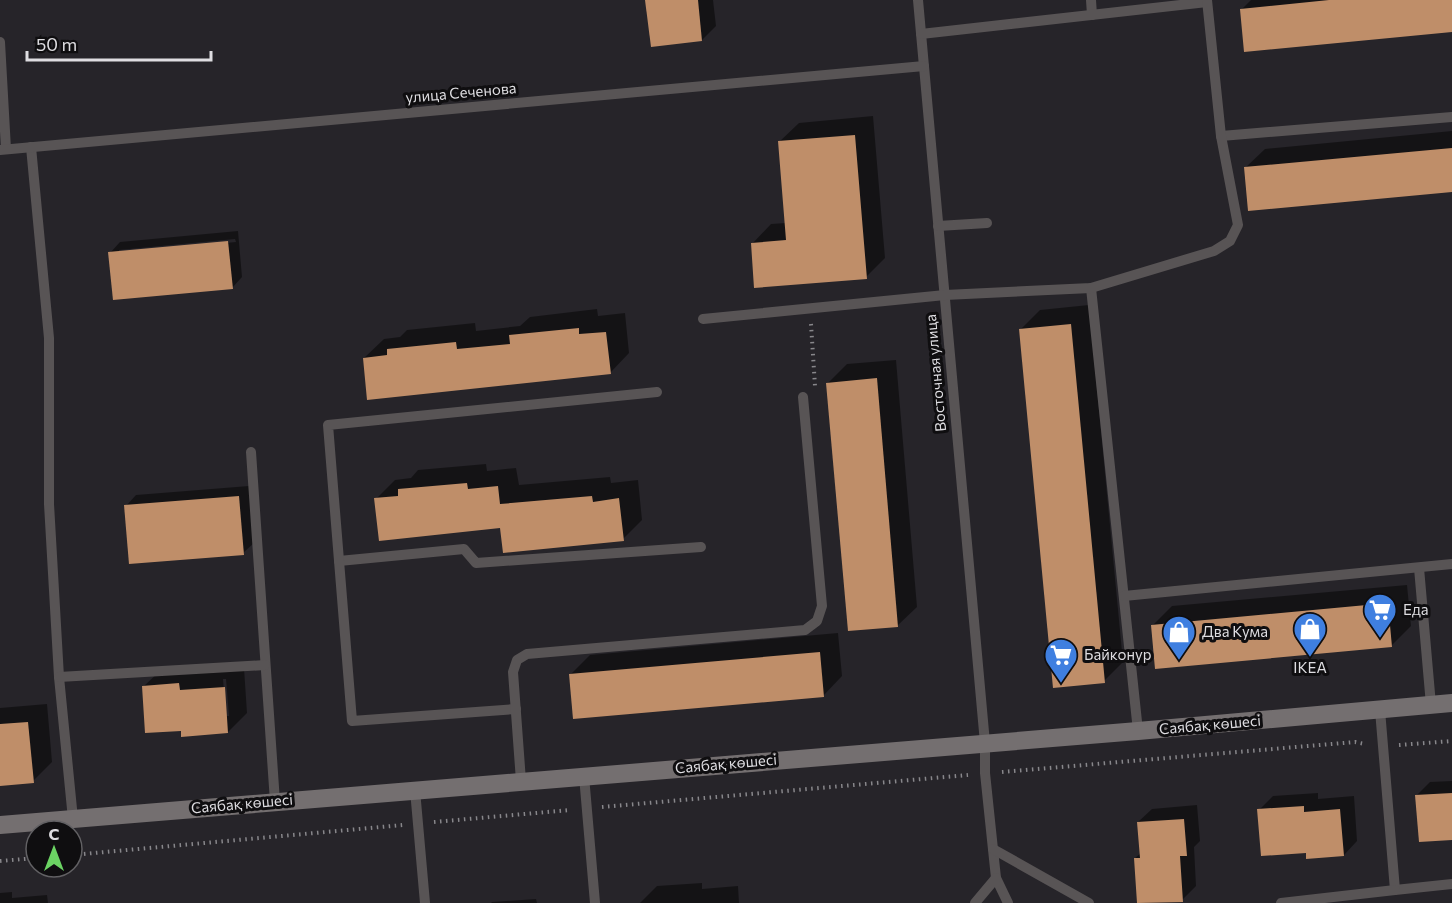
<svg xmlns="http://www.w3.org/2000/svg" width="1452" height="903" font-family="Commissioner,sans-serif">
<rect width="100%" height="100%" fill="#262429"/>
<g fill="#0007" fill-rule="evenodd">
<path d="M647 0H713L716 26 702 40Z"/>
<path d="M1251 0H1452V31L1242 9Z"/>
<path d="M873 116 885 258 866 277 752 244 771 224 786 223 779 142 799 123Z"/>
<path d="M1452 131V190L1245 168 1265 149Z"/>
<path d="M238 231 242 277 232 288 110 253 120 242ZM235 239 236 242 119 253V250Z"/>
<path d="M1089 305 1123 662 1104 681 1021 329 1040 310Z"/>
<path d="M597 309 598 316 625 313 629 353 610 373 364 358 384 339 400 337 407 330 475 323 476 331 520 326 530 317Z"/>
<path d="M896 360 917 607 897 626 828 383 847 364Z"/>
<path d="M486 464 487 471 516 468 519 485 610 477 611 483 638 480 642 520 623 539 502 527 376 499 395 480 411 478 418 470Z"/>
<path d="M249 486 254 543 243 553 126 506 136 495Z"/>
<path d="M1407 585 1411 626 1391 646 1153 625 1172 606Z"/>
<path d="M838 633 842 676 823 696 571 674 590 655Z"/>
<path d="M163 668H244L247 713 228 732 183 729 143 687ZM223 679H226L229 716H226Z"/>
<path d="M47 704 52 762 33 781 0 784V708Z"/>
<path d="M1452 781V838L1416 796 1430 782Z"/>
<path d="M1318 793V799L1354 796 1357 841 1344 855 1308 851 1259 810 1273 796Z"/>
<path d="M1197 805 1200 841 1194 847 1196 886 1182 900 1135 858 1141 853 1138 822 1152 809Z"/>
<path d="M702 883V889L738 886 739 903H640L657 886Z"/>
<path d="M12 892V898L47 895 48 903H0V893Z"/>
<path d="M536 899 537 903H491L492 902Z"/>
</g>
<g fill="#bf8e69">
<path d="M645 0H698L702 41 651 47Z"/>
<path d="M1329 0H1452V32L1244 52 1240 9Z"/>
<path d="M855 135 867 279 754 288 751 243 786 240 778 141Z"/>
<path d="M1452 148V192L1248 211 1244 167Z"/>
<path d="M228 241 233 289 113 300 108 252Z"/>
<path d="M1071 324 1105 683 1053 688 1019 329Z"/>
<path d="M579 328V334L606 332 611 374 367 400 363 358 387 355V349L456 342 457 349 510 344 509 335Z"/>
<path d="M877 378 898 627 848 631 826 383Z"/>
<path d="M467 483 468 489 498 486 500 504 592 496 593 502 619 498 624 541 503 553 500 528 379 541 374 498 398 496V489Z"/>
<path d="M239 496 244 555 129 564 124 505Z"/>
<path d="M1388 603 1392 647 1155 669 1151 625Z"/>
<path d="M820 652 824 697 573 719 569 674Z"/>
<path d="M179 683 180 690 225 687 228 733 181 737V731L145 733 142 686Z"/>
<path d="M28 722 34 783 0 786V724Z"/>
<path d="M1452 793V840L1419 842 1415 795Z"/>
<path d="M1304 806V812L1340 809 1344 856 1306 859V853L1261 856 1257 809Z"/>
<path d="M1184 819 1187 856H1180L1183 902 1137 903 1134 858H1140L1137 822Z"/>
</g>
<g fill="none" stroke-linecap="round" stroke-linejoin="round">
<g stroke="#88878b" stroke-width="4" stroke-dasharray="1.5 4.5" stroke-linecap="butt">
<path d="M811 324 815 386"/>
<path d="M1399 745 1452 741"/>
<path d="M1002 772 1355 742 1365 744"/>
<path d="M602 807 968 775"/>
<path d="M434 822 570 810"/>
<path d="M72 855 403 825"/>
<path d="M0 861 36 858"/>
</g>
<g stroke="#585455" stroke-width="10">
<path d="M918 0 985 743V773L996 878 1008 903"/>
<path d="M1091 0 1092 15"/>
<path d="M921 34 1207 2"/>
<path d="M0 42 6 149"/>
<path d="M1221 136 1452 117"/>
<path d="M31 147 49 338V504L59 677 73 819"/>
<path d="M0 150 924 66"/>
<path d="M938 226 987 223"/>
<path d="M1091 288 1138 731"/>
<path d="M703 319 945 295 1091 288 1214 251 1230 241 1238 225 1221 136 1207 0"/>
<path d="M251 452 275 802"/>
<path d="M339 561 464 549 476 563 701 547"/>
<path d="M1419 568 1431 705"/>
<path d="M1124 596 1452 564"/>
<path d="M59 677 265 665"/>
<path d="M516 709 352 721 328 425 657 392"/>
<path d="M1380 710 1395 890 1452 884"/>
<path d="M584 776 595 903"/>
<path d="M521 781 513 672 517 660 527 654 805 630 817 621 822 606 803 397"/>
<path d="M415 790 425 903"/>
<path d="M993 849 1089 903"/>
<path d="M975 903 996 878"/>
<path d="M1281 903 1395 890"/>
</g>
<path stroke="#746f70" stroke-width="18" d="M0 825 1138 731 1452 703"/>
</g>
<defs>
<g id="supermarket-pin" transform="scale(1.725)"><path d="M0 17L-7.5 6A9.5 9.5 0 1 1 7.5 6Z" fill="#3f7fe0" stroke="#0f0e10"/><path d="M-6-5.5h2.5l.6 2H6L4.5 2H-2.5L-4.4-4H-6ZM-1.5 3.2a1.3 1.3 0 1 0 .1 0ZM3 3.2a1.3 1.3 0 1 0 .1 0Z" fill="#fff"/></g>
<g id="shop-pin" transform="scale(1.725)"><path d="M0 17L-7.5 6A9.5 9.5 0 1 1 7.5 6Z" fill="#3f7fe0" stroke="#0f0e10"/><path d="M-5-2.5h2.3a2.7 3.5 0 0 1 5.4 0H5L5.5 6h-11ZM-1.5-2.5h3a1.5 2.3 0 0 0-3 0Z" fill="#fff"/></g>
</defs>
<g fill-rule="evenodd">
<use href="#supermarket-pin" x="1380" y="610"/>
<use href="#shop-pin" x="1310" y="629"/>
<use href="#shop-pin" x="1179" y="632"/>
<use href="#supermarket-pin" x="1061" y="655"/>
</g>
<g text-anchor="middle" stroke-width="6" stroke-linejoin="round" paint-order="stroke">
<g font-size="15" fill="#dedde1" stroke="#0f0e10">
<text transform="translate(461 93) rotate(-5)" y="5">улица Сеченова</text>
<text transform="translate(936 373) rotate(-95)" y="5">Восточная улица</text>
<text transform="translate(1210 725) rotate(-5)" y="5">Саябақ көшесі</text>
<text transform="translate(726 764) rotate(-5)" y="5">Саябақ көшесі</text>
<text transform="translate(242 804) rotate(-5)" y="5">Саябақ көшесі</text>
</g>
<g font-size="15" fill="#dedde1" stroke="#0f0e10" text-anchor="start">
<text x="1403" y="615">Еда</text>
<text x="1202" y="637">Два Кума</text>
<text x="1084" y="660">Байконур</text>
<text x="1310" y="673" text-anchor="middle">IKEA</text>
</g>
</g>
<g transform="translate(54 849)"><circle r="28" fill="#0f0e10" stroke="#626164" stroke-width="1.5"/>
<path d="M0-4.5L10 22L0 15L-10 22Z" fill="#6bd363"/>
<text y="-9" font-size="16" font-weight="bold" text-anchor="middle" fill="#dedde1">С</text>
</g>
<path d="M27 51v9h184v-9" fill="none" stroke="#dedde1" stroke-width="3"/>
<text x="36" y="51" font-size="18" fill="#dedde1" stroke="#0f0e10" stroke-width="4.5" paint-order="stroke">50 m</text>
</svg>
